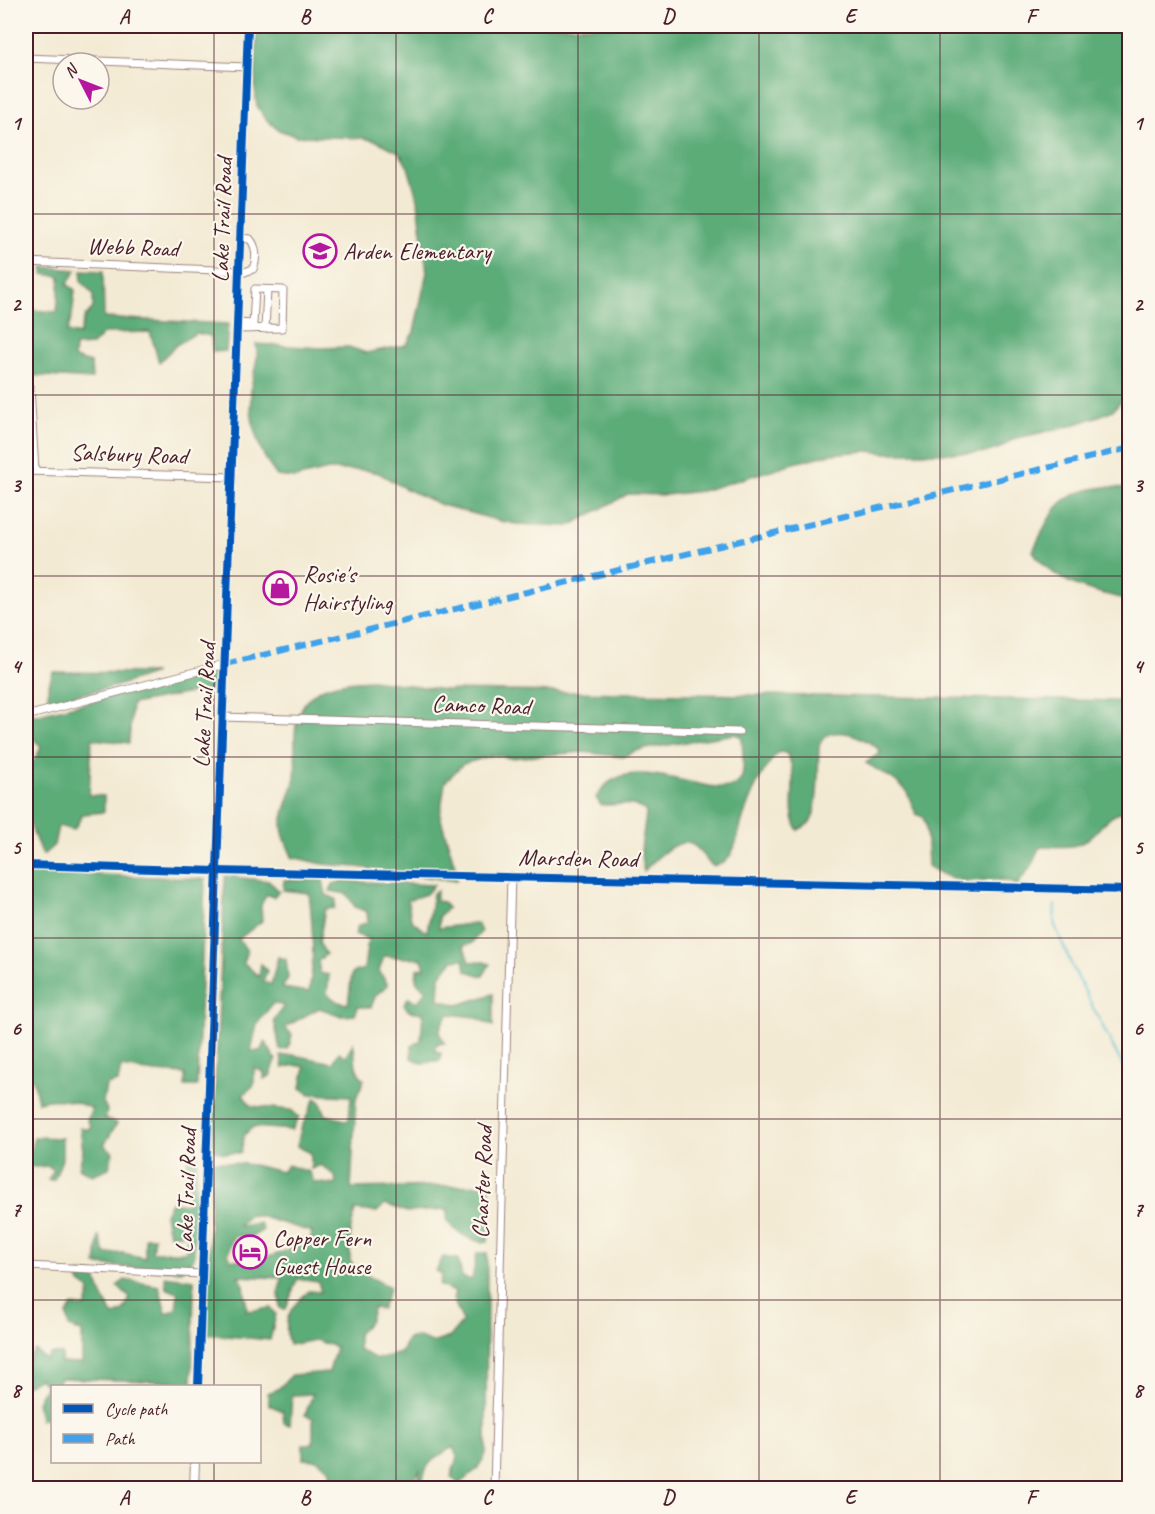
<svg xmlns="http://www.w3.org/2000/svg" width="1155" height="1514" font-family="Caveat,sans-serif">
<rect width="100%" height="100%" fill="#fbf7ec"/>
<filter id="ink" filterUnits="userSpaceOnUse"><feTurbulence type="fractalNoise" baseFrequency=".0167" numOctaves="2"/><feDisplacementMap in="SourceGraphic" scale="12" xChannelSelector="R" yChannelSelector="G"/><feConvolveMatrix kernelMatrix="1 2 1 2 8 2 1 2 1" color-interpolation-filters="sRGB"/></filter>
<filter id="wash" filterUnits="userSpaceOnUse"><feTurbulence type="fractalNoise" baseFrequency=".008" numOctaves="4" result="noise"/><feDisplacementMap in="SourceGraphic" scale="24" xChannelSelector="R" yChannelSelector="G"/><feGaussianBlur stdDeviation="1.35" result="paint"/><feColorMatrix in="noise" values="0 0 0 0 0 0 0 0 0 0 0 0 0 0 0 0 0 1.4 0 .05"/><feComposite in="paint" operator="in"/></filter>
<g filter="url(#wash)">
<rect width="100%" height="100%" fill="#f3ead3"/>
<g fill="#5cac78" stroke="#536652" stroke-width="1.5" fill-rule="evenodd">
<path d="M257 26H1129V392L1113 410 1099 416 1070 426 1013 439 1000 448 985 453H886L867 451 831 454 794 463 702 491 665 495 628 494 569 526 516 524 500 521 442 505 406 489 379 473 364 470H328L295 478 277 476C258 452 249 421 251 391 252 374 260 360 256 344L321 348 349 347 366 353 406 345 414 332 427 272 418 201 408 167 399 152 377 141 362 138 296 136 279 130 266 119 257 106 255 88Z"/>
<path d="M44 267 76 270 67 284 75 290 72 316 67 332 79 335 85 317 93 308V294L81 281 82 270 103 271 104 318 228 324 226 351 213 352 211 336 196 333 176 345 159 362 150 332 104 333 92 345 75 346 74 358 91 363 92 379 28 375 31 465 26 466V297L30 310 57 312 60 276 43 274Z"/>
<path d="M1105 487 1129 488V600C1092 591 1055 585 1033 551 1052 511 1058 492 1105 487Z"/>
<path d="M53 672 155 673 117 686 48 701V687Z"/>
<path d="M213 672 212 689 132 704 129 743 92 739 89 795 104 796V812L83 814 74 830 58 826 54 845 43 855C33 837 22 804 26 782 27 771 36 758 41 747L26 730V717Z"/>
<path d="M372 680 446 690 1129 701V810C1102 814 1098 839 1076 845 1064 848 1051 845 1039 848L1032 865 1017 885C999 876 987 881 969 881 954 881 940 874 928 866L926 825 923 817 916 814 906 790 893 779 866 763 881 752C868 737 828 720 819 746 818 764 819 803 812 819 810 825 803 827 798 830 784 806 802 778 786 753L779 752C762 768 749 799 742 821 738 833 737 847 729 857 725 863 720 864 713 866 705 861 704 855 697 848 680 832 655 859 644 871 637 851 645 833 646 812 636 801 615 805 601 805L596 798C626 739 725 811 741 779 746 769 742 749 742 737L735 734 656 747 635 751 623 757 583 752 510 758 494 755 463 764 445 782 440 816 457 873 456 881 357 867 323 864 292 857C289 848 282 836 282 826 281 818 293 789 295 777 297 760 293 742 296 726 303 684 338 682 372 680Z"/>
<path d="M26 872 205 879 197 1086H185V1074L155 1072 121 1067 118 1082 106 1085 103 1102 107 1110 105 1118 117 1123 104 1145 113 1152 109 1168 92 1175 79 1168 83 1151 80 1127 86 1130 91 1127 87 1120 92 1109C74 1100 58 1097 38 1102L33 1078 26 1077Z"/>
<path d="M225 876 269 881 279 891 273 897 267 894 261 905 262 921 239 939 247 951 243 962 259 977 261 964 267 971 263 981 271 985 278 957 286 959 288 978 282 988 309 992C315 960 313 925 309 893L283 890 284 880H323L326 895 336 899 335 908 325 909 319 943 326 954 318 961 320 973 329 975 327 994 338 1002 348 1004 352 973 364 969 368 939 355 934 358 926 368 922 367 912 355 907 347 894 330 891 333 884 343 881 434 885 426 894 408 900 411 920 427 932 433 893 437 891 436 901 443 902 448 908 439 916V928L477 923 481 932 471 944 463 945 470 962 480 961 490 964 483 976 466 971 464 959 453 960 440 976 439 1000 458 1005 493 994V1026L475 1017 449 1014 442 1023 439 1033 445 1043 437 1044 434 1050 441 1053 440 1061H430L424 1064 411 1058 412 1046 421 1040 423 1013 409 1011 404 1005 408 998 418 1002 426 991 416 981 417 969 425 968 422 959 384 956 379 971 388 985 376 995 371 1007H358L355 1015 342 1016 319 1008 285 1027 292 1035 288 1049 280 1050 274 1020 284 1006 273 1003 257 1024 251 1051H260L265 1042 276 1060 270 1076 264 1079V1072L254 1068V1085L243 1095 251 1106 291 1110 299 1117 292 1130 253 1127 244 1135 241 1153H224L212 1149Z"/>
<path d="M353 1043C357 1060 352 1066 364 1080L356 1098 351 1188 490 1185 488 1242C471 1242 458 1234 447 1221L448 1209 407 1212 385 1204 377 1212 355 1210 350 1232V1261L362 1273 390 1287 382 1309 373 1308 370 1320 358 1334V1349L376 1359 401 1353 407 1339 417 1337 432 1343 450 1337 463 1321 453 1299 455 1292 439 1285 442 1274 436 1271 443 1257 458 1259 462 1277 472 1280 477 1253H487L486 1454 477 1469 459 1484 451 1477 457 1457 453 1447C433 1458 423 1464 422 1488L417 1487 420 1470 407 1486 408 1488H331V1470L317 1460 303 1459V1445L313 1444V1418L305 1415 313 1394 292 1395 290 1425 284 1423 283 1411 269 1405 268 1393 278 1389 292 1375 329 1372 336 1347 315 1340 289 1345C282 1319 290 1307 309 1291L321 1292 318 1282 297 1279 286 1309 280 1308 279 1290 282 1278 238 1276 244 1285 247 1311 271 1308 276 1314 270 1340 206 1334 212 1161 253 1165 282 1172 288 1165 309 1172 314 1182 336 1185 335 1176 321 1165 311 1169V1153L297 1146 301 1129 315 1098 320 1101 326 1115 349 1121 351 1096 310 1094 301 1088 305 1067 295 1065 283 1068 281 1056 293 1055 333 1063 339 1052 346 1057ZM249 1215 259 1216 312 1232 311 1239H302C286 1258 255 1259 231 1260L228 1253 233 1236H253L263 1230 260 1223 239 1226Z"/>
<path d="M34 1137 62 1138V1159L54 1180H48L54 1170 48 1166 35 1167 26 1165V1155L30 1154Z"/>
<path d="M190 1153H197L194 1258 182 1271 96 1265 99 1235 105 1254 123 1253 145 1258V1237H154L152 1252H186L188 1233 169 1235 165 1214 171 1202 187 1204 192 1170 187 1164Z"/>
<path d="M79 1273 95 1275 102 1296 114 1316 123 1311 130 1298 117 1286 125 1280 159 1286 166 1313 176 1310 178 1293 166 1288 165 1276 194 1280 192 1386H176L175 1382 60 1378 55 1386H52C52 1395 54 1408 50 1416L40 1420 37 1402 46 1385 39 1378 26 1386V1362L35 1350 46 1360 50 1354H62L61 1363H82V1332L69 1327 67 1315 72 1306 86 1307 90 1290 79 1282Z"/>
</g>
<g fill="none" stroke-linecap="round" stroke-linejoin="round">
<path stroke="#51bbce" stroke-width="2" d="M1055 905 1054 923 1072 966 1130 1080"/>
</g>
</g>
<g filter="url(#ink)">
<g fill="none" stroke-linecap="round" stroke-linejoin="round">
<g stroke="#9e847f" stroke-width="9">
<g id="minor">
<path d="M26 58 247 67"/>
<path d="M26 262 239 271"/>
<path d="M239 274 253 269C257 260 257 247 250 239L240 238"/>
<path d="M237 329 282 328 283 290 255 289 253 324 237 323"/>
<path d="M265 329 267 290"/>
<path d="M30 388 35 471"/>
<path d="M26 471 232 477"/>
<path d="M26 716 225 664"/>
<path d="M222 717 739 732"/>
<path d="M26 865 217 871"/>
<path d="M26 1266 202 1274"/>
<path d="M494 1488 511 876"/>
</g>
</g>
<g stroke="#9e847f" stroke-width="10">
<g id="tertiary">
<path d="M217 871 1130 890"/>
<path d="M198 1386 248 26"/>
<path d="M194 1488 195 1462"/>
</g>
</g>
<use href="#minor" stroke="#fff" stroke-width="7"/>
<use href="#tertiary" stroke="#fff" stroke-width="8"/>
<path stroke="#40a2eb" stroke-width="6" stroke-dasharray="12 6" stroke-linecap="butt" d="M225 664 1130 448"/>
<g stroke="#fbf7ec" stroke-width="11">
<g id="cycleway">
<path d="M26 865 217 871 1130 890"/>
<path d="M198 1386 248 26"/>
</g>
</g>
<use href="#cycleway" stroke="#0057b8" stroke-width="8"/>
</g>
</g>
<path fill="none" stroke="#4a1f2b" stroke-width="1.5" stroke-opacity="0.55" d="M214 26V1386M396 26V1488M578 26V1488M759 26V1488M940 26V1488M26 214H1130M26 395H1130M26 576H1130M26 757H1130M26 938H1130M26 1119H1130M26 1300H1130M214 1462V1488"/>
<defs>
<g id="school-ring" transform="scale(1.725)"><circle r="9.5" fill="#fbf7ec" stroke="#b5179e" stroke-width="1.5"/><path d="M0-5L7-2L0 1L-7-2ZM-4 1L0 2.5L4 1V4Q0 6-4 4Z" fill="#b5179e"/></g>
<g id="shop-ring" transform="scale(1.725)"><circle r="9.5" fill="#fbf7ec" stroke="#b5179e" stroke-width="1.5"/><path d="M-5-2.5h2.3a2.7 3.5 0 0 1 5.4 0H5L5.5 6h-11ZM-1.5-2.5h3a1.5 2.3 0 0 0-3 0Z" fill="#b5179e"/></g>
<g id="hotel-ring" transform="scale(1.725)"><circle r="9.5" fill="#fbf7ec" stroke="#b5179e" stroke-width="1.5"/><path d="M-6-4.5h1.5V1H6V5H4.5V3h-9V5H-6ZM-4 0a1.8 1.8 0 1 1 3.6 0ZM.5 0V-2.5h3Q6-2.5 6 0Z" fill="#b5179e"/></g>
</defs>
<g fill-rule="evenodd">
<use href="#school-ring" x="320" y="251"/>
<use href="#shop-ring" x="280" y="588"/>
<use href="#hotel-ring" x="250" y="1252"/>
</g>
<g text-anchor="middle" stroke-width="4.5" stroke-linejoin="round" paint-order="stroke">
<g font-size="24" fill="#4a1f2b" stroke="#fbf7ec">
<text transform="translate(222 220) rotate(-88)" y="8">Lake Trail Road</text>
<text transform="translate(133 247) rotate(2)" y="8">Webb Road</text>
<text transform="translate(129 454) rotate(2)" y="8">Salsbury Road</text>
<text transform="translate(204 705) rotate(-87)" y="8">Lake Trail Road</text>
<text transform="translate(481 705) rotate(2)" y="8">Camco Road</text>
<text transform="translate(578 858) rotate(1)" y="8">Marsden Road</text>
<text transform="translate(482 1182) rotate(-88)" y="8">Charter Road</text>
<text transform="translate(186 1191) rotate(-88)" y="8">Lake Trail Road</text>
</g>
<g font-size="24" fill="#4a1f2b" stroke="#fbf7ec" text-anchor="start">
<text x="343" y="259">Arden Elementary</text>
<text x="303" y="582">Rosie's<tspan x="303" dy="28">Hairstyling</tspan></text>
<text x="273" y="1246">Copper Fern<tspan x="273" dy="28">Guest House</tspan></text>
</g>
</g>
<rect width="1155" height="1514" fill="none" stroke="#fbf7ec" stroke-width="66"/>
<rect x="51" y="1385" width="210" height="78" fill="#fbf7ec" stroke="#b4a19f" stroke-width="1.5"/>
<rect x="63" y="1404" width="30" height="9" fill="#0057b8" stroke="#b4a19f" stroke-width="1.5"/>
<text x="105" y="1415" font-size="18" fill="#4a1f2b">Cycle path</text>
<rect x="63" y="1434" width="30" height="9" fill="#40a2eb" stroke="#b4a19f" stroke-width="1.5"/>
<text x="105" y="1445" font-size="18" fill="#4a1f2b">Path</text>
<g transform="translate(81 81) rotate(312)"><circle r="28" fill="#fbf7ec" stroke="#b4a19f" stroke-width="1.5"/>
<path d="M0-4.5L10 22L0 15L-10 22Z" fill="#b5179e"/>
<text y="-9" font-size="16" font-weight="bold" text-anchor="middle" fill="#4a1f2b">N</text>
</g>
<rect x="33" y="33" width="1089" height="1448" fill="none" stroke="#4a1f2b" stroke-width="2"/>
<g font-size="20" text-anchor="middle" font-weight="bold" fill="#4a1f2b">
<text x="124" y="23">A</text>
<text x="305" y="23">B</text>
<text x="487" y="23">C</text>
<text x="668" y="23">D</text>
<text x="850" y="23">E</text>
<text x="1031" y="23">F</text>
<text x="16" y="130">1</text>
<text x="1138" y="130">1</text>
<text x="16" y="311">2</text>
<text x="1138" y="311">2</text>
<text x="16" y="492">3</text>
<text x="1138" y="492">3</text>
<text x="16" y="673">4</text>
<text x="1138" y="673">4</text>
<text x="16" y="854">5</text>
<text x="1138" y="854">5</text>
<text x="16" y="1035">6</text>
<text x="1138" y="1035">6</text>
<text x="16" y="1216">7</text>
<text x="1138" y="1216">7</text>
<text x="16" y="1397">8</text>
<text x="1138" y="1397">8</text>
<text x="124" y="1504">A</text>
<text x="305" y="1504">B</text>
<text x="487" y="1504">C</text>
<text x="668" y="1504">D</text>
<text x="850" y="1504">E</text>
<text x="1031" y="1504">F</text>
</g>
</svg>
